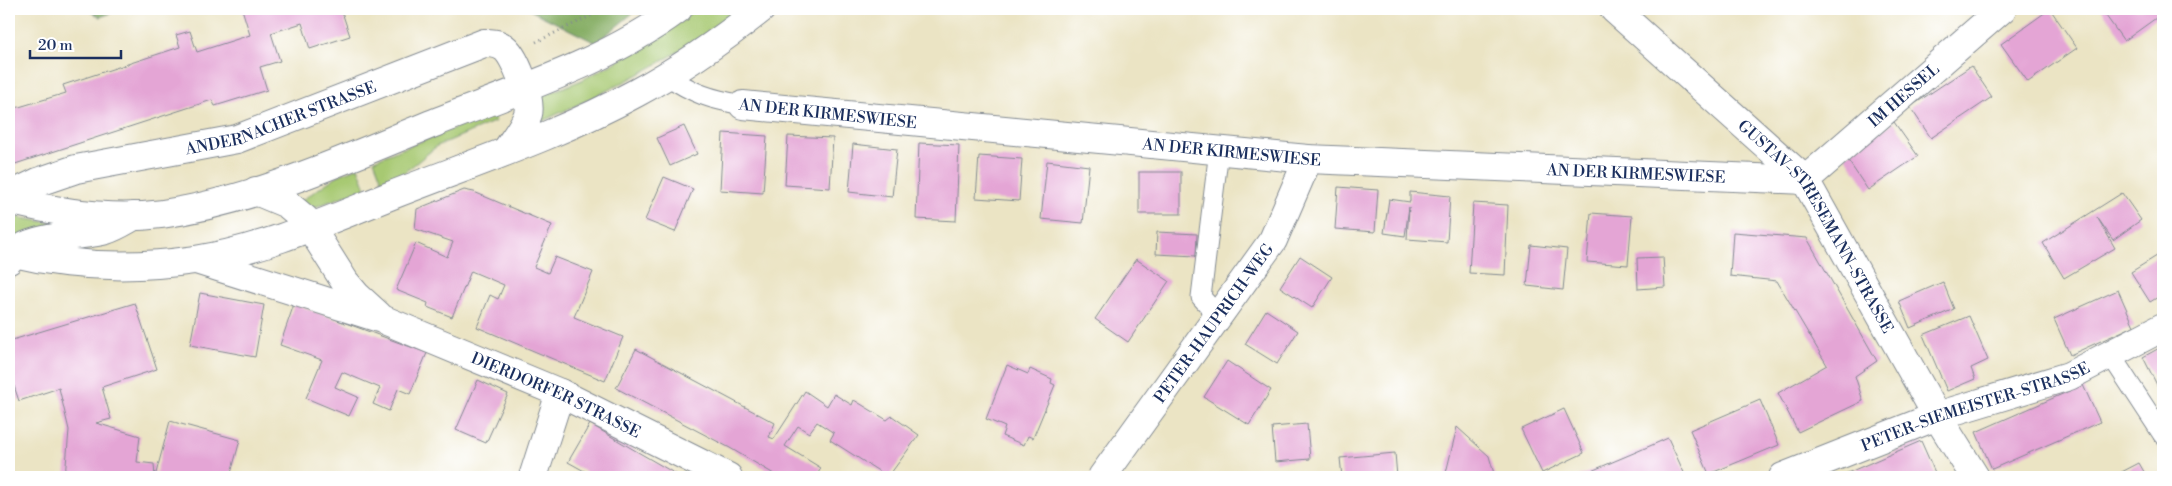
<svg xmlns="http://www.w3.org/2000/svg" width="2172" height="486" font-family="'Libre Bodoni',serif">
<rect width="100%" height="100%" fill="#fff"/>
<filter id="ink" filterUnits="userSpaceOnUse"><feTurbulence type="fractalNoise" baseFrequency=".02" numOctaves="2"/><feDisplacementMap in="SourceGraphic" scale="10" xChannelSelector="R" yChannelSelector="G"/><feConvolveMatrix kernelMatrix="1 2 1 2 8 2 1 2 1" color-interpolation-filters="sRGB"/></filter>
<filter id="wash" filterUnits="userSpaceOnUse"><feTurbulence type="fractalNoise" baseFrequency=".0096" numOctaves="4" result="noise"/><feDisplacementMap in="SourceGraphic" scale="20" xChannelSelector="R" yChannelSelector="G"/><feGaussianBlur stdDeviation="1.12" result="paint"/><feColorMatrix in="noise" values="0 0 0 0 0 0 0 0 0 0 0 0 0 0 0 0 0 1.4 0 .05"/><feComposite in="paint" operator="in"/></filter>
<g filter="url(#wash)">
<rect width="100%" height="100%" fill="#ebe4c4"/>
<g fill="#a7c972" stroke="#617c68">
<path d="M697 9H739C676 60 602 94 529 127L536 98 582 80 620 60Z"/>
<path d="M493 113 496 121 437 146 405 172 382 181 374 160Z"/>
<path d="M358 167 366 188 299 213 295 205 337 176Z"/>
<path d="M9 215 14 217 59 224 29 240 9 237Z"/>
</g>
<g fill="#85ad64" stroke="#506e61">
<path d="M86 9H123L100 17Z"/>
<path d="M528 9H638L596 43Z"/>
</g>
<g id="blocks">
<g fill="#e4a5d5">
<path d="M242 9H341L350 36 310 49 302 23 271 33 280 61 260 67 267 90 215 106 212 100 9 166V110L66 93 63 85 180 47 176 35 190 31 197 52 250 35Z"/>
<path d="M2050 9 2077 48 2028 82 2001 44Z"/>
<path d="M2101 9H2163V13L2124 41Z"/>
<path d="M1971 66 1992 97 1931 138 1910 107Z"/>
<path d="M1894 122 1918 156 1868 190 1845 156Z"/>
<path d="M684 126 697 154 670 166 657 138Z"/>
<path d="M723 133 767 136 763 193 720 190Z"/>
<path d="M788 136 833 138 830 188 785 185Z"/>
<path d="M919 143 959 145 956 221 916 219Z"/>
<path d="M853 144 897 149 892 197 849 192Z"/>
<path d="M979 156 1022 159 1019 201 976 198Z"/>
<path d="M1047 161 1089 166 1083 223 1041 219Z"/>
<rect x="1139" y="172" width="42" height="42"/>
<path d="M664 177 693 189 675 232 645 220Z"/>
<path d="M1338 187 1378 190 1375 232 1335 229Z"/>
<path d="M464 190 474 192 552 225 534 267 548 273 555 257 593 272 574 317 623 337 605 381 477 327 490 295 498 299 504 285 471 271 452 317 427 307 428 303 396 290 416 243 447 257 453 242 415 229 417 209Z"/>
<path d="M1410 192 1450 196 1447 242 1407 239 1409 207 1405 236 1384 233 1389 199 1410 202Z"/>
<path d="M2122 193 2141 220 2113 240 2097 217 2115 248 2064 278 2043 243Z"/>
<path d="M1473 203 1508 205 1505 275 1469 273Z"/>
<path d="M1591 213 1632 216 1628 265 1587 262Z"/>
<path d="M1157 232 1197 234 1196 256 1156 254Z"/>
<path d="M1733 232 1807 238 1877 361 1855 376 1863 401 1798 432 1778 393 1827 365 1777 281 1730 276Z"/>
<path d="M1531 245 1567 249 1563 290 1527 286Z"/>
<path d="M2160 254 2163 259V294L2150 302 2131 272Z"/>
<path d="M1300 256 1332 277 1312 308 1280 287Z"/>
<path d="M1663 257 1665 287 1638 289 1637 258Z"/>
<path d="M1136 259 1169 281 1128 342 1095 319Z"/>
<path d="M1943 282 1954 309 1910 328 1899 301Z"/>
<path d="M2118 290 2134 326 2070 355 2054 319Z"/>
<path d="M200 293 264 305 255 357 190 345Z"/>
<path d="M135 303 157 369 102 387 111 419 96 423 140 436 137 462 154 464 155 477H65L69 430 59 388 19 401 14 386 9 388V341Z"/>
<path d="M294 304 427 353 410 394 398 389 389 411 373 404 380 388 342 372 335 387 358 397 349 416 306 398 322 360 280 345Z"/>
<path d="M1266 310 1298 331 1277 364 1245 344Z"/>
<path d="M1969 316 1988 360 1971 368 1975 379 1947 391 1923 335Z"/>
<path d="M2163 346V389L2160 391 2143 357Z"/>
<path d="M636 349 775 423 769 437 774 439 805 391 827 406 834 394 852 405 854 400 887 420 892 416 919 435 888 477 830 440 834 433 817 422 809 433 798 426 785 446 821 468 816 477H779L730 448 616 388Z"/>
<path d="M1227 361 1271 390 1249 425 1204 397Z"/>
<path d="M1007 365 1028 374 1030 369 1052 379 1051 383 1055 385 1033 438 1028 436 1024 445 1002 436 1005 427 986 419Z"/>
<path d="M478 380 508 394 486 443 456 430Z"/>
<path d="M2083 385 2100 422 1992 469 1976 432Z"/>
<path d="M1760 400 1779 445 1709 474 1690 430Z"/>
<path d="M1564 409 1584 453 1542 473 1521 429Z"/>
<path d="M170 421 240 440 230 477H155Z"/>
<path d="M590 424 624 444 681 477H595L568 462Z"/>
<path d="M1307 424 1310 459 1275 462 1272 427Z"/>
<path d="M1457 427 1489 456 1495 477H1445Z"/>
<path d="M1668 438 1686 477H1577L1636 452Z"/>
<path d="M1921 441 1937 477H1838Z"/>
<path d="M1395 453 1397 477H1342L1340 458Z"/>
<path d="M2139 463 2147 477H2112Z"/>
</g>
</g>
</g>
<g filter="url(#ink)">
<use href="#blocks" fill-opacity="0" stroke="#838a91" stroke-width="1"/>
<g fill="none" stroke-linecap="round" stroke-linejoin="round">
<g stroke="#838a91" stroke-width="21">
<g id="lane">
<path d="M666 75C694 94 710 99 743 105"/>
<path d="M1218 316 1201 297 1219 150"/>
<path d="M2110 354 2163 435"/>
</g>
</g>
<g stroke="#838a91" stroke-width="30">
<g id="street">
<path id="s1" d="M1614 9 1805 180 1937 416 1975 477"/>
<path id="s2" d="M743 105 1308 159 1805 180 2002 9"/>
<path id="s3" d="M9 196 38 182 76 169 237 139 484 43C491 43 497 43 503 47 515 54 532 100 528 114 524 127 513 140 506 151"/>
<path d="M9 260C21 235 81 237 106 230 116 227 125 221 134 216"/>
<path d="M533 477 560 393"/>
<path id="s4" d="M1102 477 1273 240 1308 159"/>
<path id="s5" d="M1783 477 1937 416 2069 376 2163 327"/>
</g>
</g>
<g stroke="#838a91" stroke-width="30">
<g id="secondary">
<path d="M256 191 287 204 305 219 345 282 356 295 378 315"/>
<path d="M9 200C59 213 111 221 162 214 258 200 349 157 439 121 520 89 607 62 678 9"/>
<path d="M9 252C70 267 132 269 195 260 262 250 329 220 392 195 474 163 559 135 636 93 681 69 722 40 761 9"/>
<path id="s6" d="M196 260 382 319 560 393 728 477"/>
</g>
</g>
<path stroke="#838a91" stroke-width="3" stroke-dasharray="1 4" stroke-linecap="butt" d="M536 42 605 9"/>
<use href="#lane" stroke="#fff" stroke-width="19"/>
<use href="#street" stroke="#fff" stroke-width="28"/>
<use href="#secondary" stroke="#fff" stroke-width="28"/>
</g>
</g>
<g text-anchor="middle" stroke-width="4.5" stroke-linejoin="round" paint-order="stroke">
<g font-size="16" fill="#1b2f5e" stroke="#fff">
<text dy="6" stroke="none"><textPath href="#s2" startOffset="1195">IM HESSEL</textPath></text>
<text transform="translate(828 113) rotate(6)" y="6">AN DER KIRMESWIESE</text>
<text dy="6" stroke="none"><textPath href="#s3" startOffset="284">ANDERNACHER STRASSE</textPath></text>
<text dy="6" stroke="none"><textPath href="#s2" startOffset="491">AN DER KIRMESWIESE</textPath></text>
<text dy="6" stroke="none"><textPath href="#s2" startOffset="896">AN DER KIRMESWIESE</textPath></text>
<text dy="6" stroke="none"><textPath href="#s1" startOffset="300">GUSTAV-STRESEMANN-STRASSE</textPath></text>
<text dy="6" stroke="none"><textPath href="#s4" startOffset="190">PETER-HAUPRICH-WEG</textPath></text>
<text dy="6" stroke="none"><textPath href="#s6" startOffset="385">DIERDORFER STRASSE</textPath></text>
<text dy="6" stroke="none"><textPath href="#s5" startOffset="205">PETER-SIEMEISTER-STRASSE</textPath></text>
</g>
</g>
<rect width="2172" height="486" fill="none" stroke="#fff" stroke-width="30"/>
<path d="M30 50v8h91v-8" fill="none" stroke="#1b2f5e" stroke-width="2.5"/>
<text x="38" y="50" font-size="15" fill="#1b2f5e" stroke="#ffffff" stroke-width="4" paint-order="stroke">20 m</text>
</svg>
